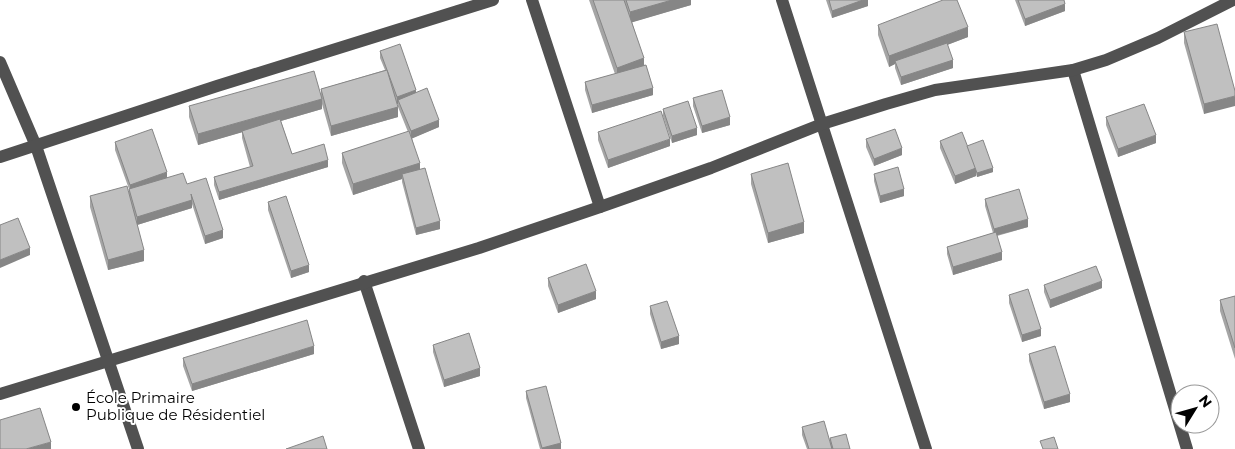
<svg xmlns="http://www.w3.org/2000/svg" width="1235" height="449" font-family="Montserrat,sans-serif">
<rect width="100%" height="100%" fill="#fff"/>
<g fill="none" stroke-linecap="round" stroke-linejoin="round">
<g stroke="#515151" stroke-width="12">
<path d="M532 0 600 207"/>
<path d="M782 0 926 449"/>
<path d="M0 62 36 146 138 449"/>
<path d="M1073 70 1187 449"/>
<path d="M0 157 217 86 493 0"/>
<path d="M364 281 419 449"/>
<path d="M0 394 479 248 600 207 711 168 822 124 886 104 935 90 1073 70 1106 60 1158 38 1233 0"/>
</g>
</g>
<g fill="#a5a5a5">
<path d="M589 0H691V5L632 22 653 95 592 113 585 90V82L615 74Z"/>
<path d="M826 0H868V6L832 18Z"/>
<path d="M1015 0H1064L1065 11 1025 26Z"/>
<path d="M878 25 968 37 947 45 953 68 901 85 895 68V64L889 67 878 35Z"/>
<path d="M1184 32 1235 91 1204 114 1184 43Z"/>
<path d="M380 51 416 92 439 127 412 138 420 169 440 229 416 235 402 182V179L353 195 342 163V153L408 132 398 107V104H397L398 117 331 136 322 104V109L281 121 292 154 328 167 219 200 214 185V177L250 167 242 138V132L198 145 189 117V106L321 94V89L385 70 380 58Z"/>
<path d="M693 98 730 125 702 133 693 106Z"/>
<path d="M663 109 697 135 672 143 663 116Z"/>
<path d="M1106 117 1156 143 1118 157 1106 125Z"/>
<path d="M598 132 670 146 608 168 598 140Z"/>
<path d="M866 139 902 155 874 166 866 147Z"/>
<path d="M940 141 993 172 977 177 976 174V176L955 184 940 148Z"/>
<path d="M115 142 167 178 187 184 223 238 205 244 192 204V208L137 225 144 261 108 270 90 207V196L129 193V189L115 150Z"/>
<path d="M751 174 804 233 768 243 751 184Z"/>
<path d="M874 174 904 196 880 203 874 181Z"/>
<path d="M985 199 1028 227 997 236 1002 260 953 275 947 254V247L993 233 985 206Z"/>
<path d="M268 202 309 272 291 278 268 210Z"/>
<path d="M548 278 596 299 558 313 548 286Z"/>
<path d="M1044 285 1102 288 1050 308 1044 292Z"/>
<path d="M1009 295 1041 336 1022 342 1009 303Z"/>
<path d="M1235 296V359L1220 311V300Z"/>
<path d="M650 306 679 344 661 349 650 314Z"/>
<path d="M433 345 480 376 444 387 433 352Z"/>
<path d="M314 354 192 391 183 366V358Z"/>
<path d="M1029 354 1070 402 1044 409 1029 361Z"/>
<path d="M526 391 561 449H540L526 398Z"/>
<path d="M802 427 830 443V438L850 449H807L802 435Z"/>
</g>
<g fill="#868686">
<path d="M672 0H691V5L630 23V12Z"/>
<path d="M863 0H868V6L832 18V11Z"/>
<path d="M1065 4V11L1025 26V19Z"/>
<path d="M968 27V37L897 64 895 61V64L889 67V56Z"/>
<path d="M644 58V69L617 78V68Z"/>
<path d="M953 60V68L901 85V77Z"/>
<path d="M653 88V95L592 113V105Z"/>
<path d="M416 90V97L398 100V104H397V97Z"/>
<path d="M1235 96V106L1204 114V104Z"/>
<path d="M322 99V109L198 145V134Z"/>
<path d="M398 107V117L331 136V126Z"/>
<path d="M730 117V125L702 133V126Z"/>
<path d="M439 120V127L411 139V131Z"/>
<path d="M697 128V135L672 143V136Z"/>
<path d="M1156 135V143L1118 157V149Z"/>
<path d="M670 139V146L608 168V160Z"/>
<path d="M902 148V155L874 166V159Z"/>
<path d="M328 160V167L219 200V192Z"/>
<path d="M420 163V173L402 174V179L353 195V184Z"/>
<path d="M976 168V176L955 184V176Z"/>
<path d="M993 168V172L977 177V173Z"/>
<path d="M167 172V180L130 193V185Z"/>
<path d="M904 189V196L880 203V196Z"/>
<path d="M192 200V208L137 225V217Z"/>
<path d="M1028 219V227L994 236V229Z"/>
<path d="M440 221V229L416 235V228Z"/>
<path d="M804 222V233L768 243V233Z"/>
<path d="M223 230V238L205 244V236Z"/>
<path d="M30 248V255L0 268V260Z"/>
<path d="M144 250V261L108 270V260Z"/>
<path d="M1002 252V260L953 275V267Z"/>
<path d="M309 265V272L291 278V271Z"/>
<path d="M1102 281V288L1050 308V300Z"/>
<path d="M596 291V299L558 313V305Z"/>
<path d="M1041 329V336L1022 342V335Z"/>
<path d="M679 336V344L661 349V342Z"/>
<path d="M314 346V354L192 391V384Z"/>
<path d="M480 368V376L444 387V380Z"/>
<path d="M1070 394V402L1044 409V402Z"/>
<path d="M51 442V449H26Z"/>
<path d="M561 443V449H542V448Z"/>
</g>
<g fill="#c0c0c0" stroke="#868686">
<path d="M593 0H624L644 58 617 68Z"/>
<path d="M626 0H672L630 12Z"/>
<path d="M829 0H863L832 11Z"/>
<path d="M943 0H957L968 27 889 56 878 25Z"/>
<path d="M1018 0H1064L1065 4 1025 19Z"/>
<path d="M1217 24 1235 91V96L1204 104 1184 32Z"/>
<path d="M947 43 953 60 901 77 895 61Z"/>
<path d="M400 44 416 90 397 97 380 51Z"/>
<path d="M646 65 653 88 592 105 585 82Z"/>
<path d="M387 70 398 107 331 126 321 89Z"/>
<path d="M314 71 322 99 198 134 189 106Z"/>
<path d="M427 88 439 120 411 131 398 100Z"/>
<path d="M722 90 730 117 702 126 693 98Z"/>
<path d="M688 101 697 128 672 136 663 109Z"/>
<path d="M1144 104 1156 135 1118 149 1106 117Z"/>
<path d="M661 111 670 139 608 160 598 132Z"/>
<path d="M280 119 292 154 324 144 328 160 219 192 214 177 253 166 242 131Z"/>
<path d="M152 129 167 172 130 185 115 142Z"/>
<path d="M895 129 902 148 874 159 866 139Z"/>
<path d="M409 131 420 163 353 184 342 153Z"/>
<path d="M962 132 976 168 955 176 940 141Z"/>
<path d="M983 140 993 168 977 173 967 146Z"/>
<path d="M788 163 804 222 768 233 751 174Z"/>
<path d="M898 167 904 189 880 196 874 174Z"/>
<path d="M425 168 440 221 416 228 402 174Z"/>
<path d="M183 173 187 184 206 178 223 230 205 236 191 194 192 200 137 217 129 189Z"/>
<path d="M127 186 144 250 108 260 90 196Z"/>
<path d="M1019 189 1028 219 994 229 985 199Z"/>
<path d="M286 196 309 265 291 271 268 202Z"/>
<path d="M18 218 30 248 0 260V225Z"/>
<path d="M996 232 1002 252 953 267 947 247Z"/>
<path d="M586 264 596 291 558 305 548 278Z"/>
<path d="M1096 266 1102 281 1050 300 1044 285Z"/>
<path d="M1028 289 1041 329 1022 335 1009 295Z"/>
<path d="M1235 296V348L1220 300Z"/>
<path d="M667 301 679 336 661 342 650 306Z"/>
<path d="M307 320 314 346 192 384 183 358Z"/>
<path d="M469 333 480 368 444 380 433 345Z"/>
<path d="M1055 346 1070 394 1044 402 1029 354Z"/>
<path d="M546 386 561 443 542 448 526 391Z"/>
<path d="M40 408 51 442 26 449H0V420Z"/>
<path d="M824 421 832 449H809L802 427Z"/>
<path d="M846 434 850 449H833L830 438Z"/>
<path d="M323 436 327 449H286Z"/>
<path d="M1054 437 1058 449H1043L1040 441Z"/>
</g>
<circle fill="#000" stroke="#fff" stroke-width="2" cx="76" cy="407" r="5"/>
<g text-anchor="middle" stroke-width="4" stroke-linejoin="round" paint-order="stroke">
<g font-size="15" fill="#000" stroke="#fff" text-anchor="start">
<text x="86" y="403">École Primaire<tspan x="86" dy="17">Publique de Résidentiel</tspan></text>
</g>
</g>
<g transform="translate(1195 409) rotate(53)"><circle r="24" fill="#ffffff" stroke="#999999"/>
<path d="M0-4L9 19L0 12L-9 19Z" fill="#000000"/>
<text y="-8" font-size="14" font-weight="bold" text-anchor="middle" fill="#000000">N</text>
</g>
</svg>
